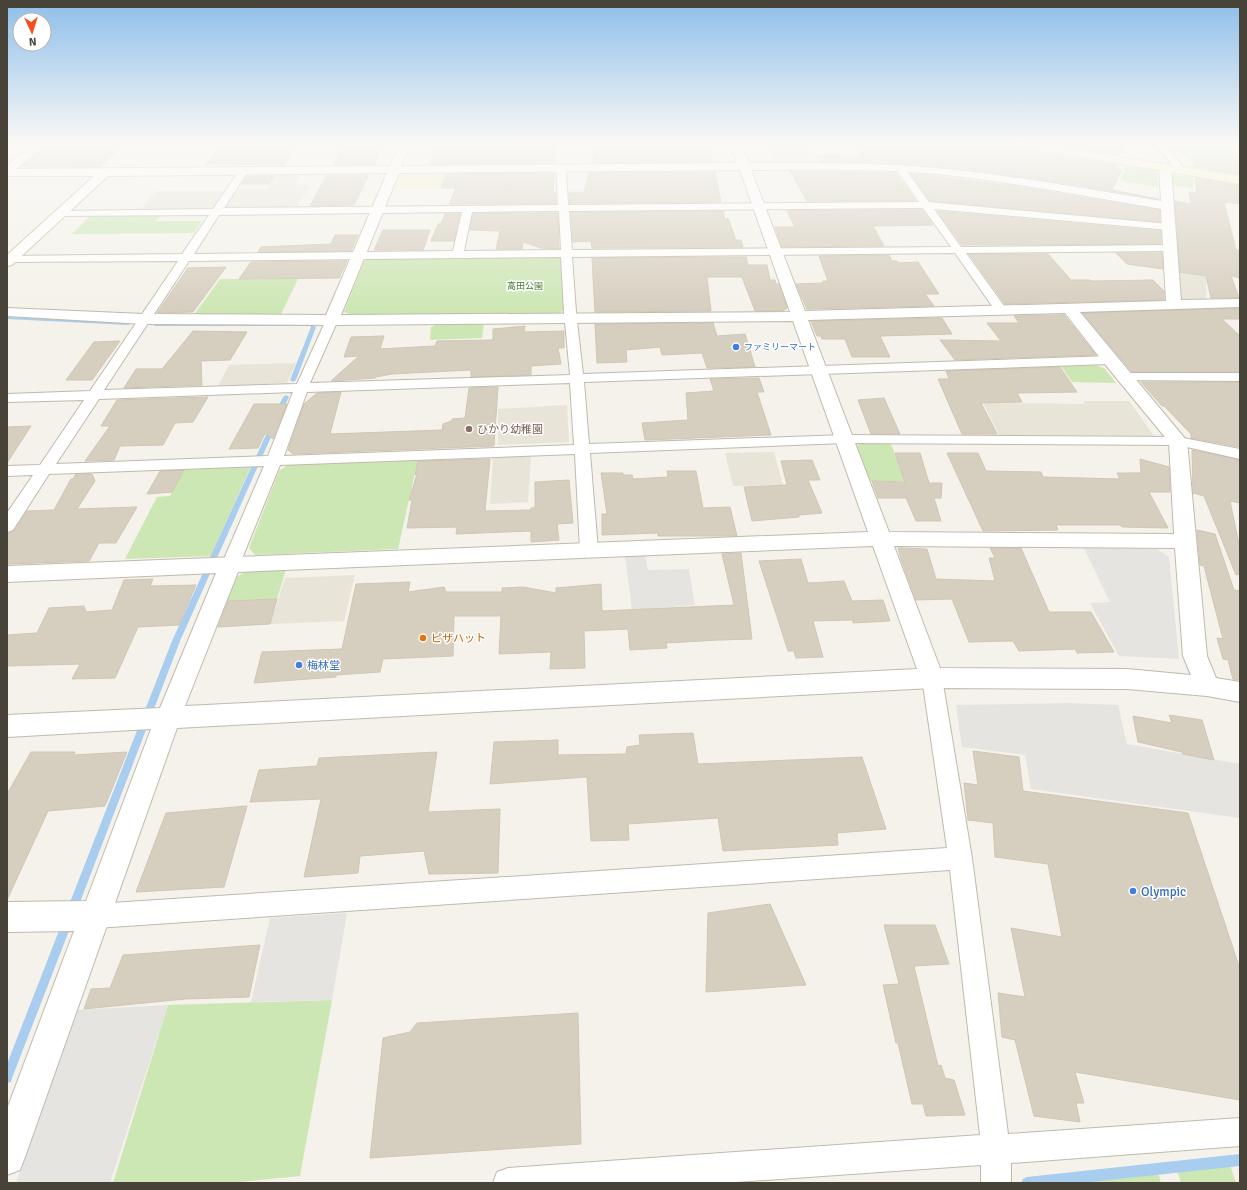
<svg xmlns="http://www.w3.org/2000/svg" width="1247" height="1190" font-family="Signika,'Noto Sans JP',sans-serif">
<rect width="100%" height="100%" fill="#f4f2ea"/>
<g fill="#e8e4d8">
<path d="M278 172H302L295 184 311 185 296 208 226 209 224 208 236 189H266Z"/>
<path d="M636 189 637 205 570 204 569 190Z"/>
<path d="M157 191H225L214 207 211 209H141Z"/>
<path d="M1178 272 1206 276V299L1180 300Z"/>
<path d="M296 363 287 383 218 386 229 365Z"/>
<path d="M1084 401H1129L1154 436 999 435 983 403 1084 404Z"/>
<path d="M567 405 569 442 498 445V409Z"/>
<path d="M774 452 783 485 733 486 725 453Z"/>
<path d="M493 456H531L528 502 490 504Z"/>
<path d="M355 575 344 621 270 624 285 578Z"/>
</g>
<g fill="#cde7b4">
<path d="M1226 147 1240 158V163L1193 162 1178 152 1169 151 1167 149Z"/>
<path d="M1126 165 1157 170 1158 187 1120 181Z"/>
<path d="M1171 174 1193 178V188L1171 185Z"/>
<path d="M92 214H162L156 221H202L194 233 72 234Z"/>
<path d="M556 257 561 258 564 310 558 314 352 315 344 312 364 261 371 259Z"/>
<path d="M220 279H298L280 316 194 315Z"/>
<path d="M484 323 482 338 430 340 431 327 438 324Z"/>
<path d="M1095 365 1104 368 1116 383 1072 382 1061 366Z"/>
<path d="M861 443 891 444 905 481H867L855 448Z"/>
<path d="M418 460 398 549 255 555 249 548 279 471 289 464Z"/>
<path d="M251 466 211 556 125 559 157 497 170 496 184 470Z"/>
<path d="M286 569 277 599 227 601 236 577 247 571Z"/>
<path d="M332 1000 300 1176 229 1183H113L168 1005Z"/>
<path d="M1230 1165 1236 1183H1181L1176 1167Z"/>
<path d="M1157 1169 1161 1183H1095L1094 1180Z"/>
</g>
<path fill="#f6f0c7" d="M446 171 441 188H394L400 174 404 172Z"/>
<g fill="#e6e4e1">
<path d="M768 144H804L812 163H776Z"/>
<path d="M1084 548 1157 549 1169 557 1179 659 1119 656 1090 603 1110 602Z"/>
<path d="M625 556H645L648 570 689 569 695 605 632 610Z"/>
<path d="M1069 703 1118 705 1127 744 1240 764V818L1031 789 1025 755 962 747 956 705Z"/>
<path d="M347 913 332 1000 251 1002 270 918Z"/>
<path d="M168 1005 110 1183H16L77 1010Z"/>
</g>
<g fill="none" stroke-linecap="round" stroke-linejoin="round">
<g fill="#a8cdee" fill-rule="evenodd">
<path d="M1152 144H1156L1170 161V163H1168Z"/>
<path d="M1204 178 1213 180 1211 181 1204 180Z"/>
<path d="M1219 181 1240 184V186L1220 183 1218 182Z"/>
<path d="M7 317 128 323 130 324 128 325 7 319Z"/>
<path d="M153 324H311L316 327 296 380 293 382 290 380 311 327 310 326H155L153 325Z"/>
<path d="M286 395 289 397 282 411 279 413 277 412 276 411 283 397Z"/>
<path d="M272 426 275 428 180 641 77 910 75 913 72 915 69 913 67 910 172 641 269 428Z"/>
<path d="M67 918 70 920 72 923 12 1078 11 1082 7 1083V1064L62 923 64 920Z"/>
<path d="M1240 1154V1166L1081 1183H1021L1023 1179 1027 1177Z"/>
</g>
</g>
<g fill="#d6cebf" stroke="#d0c7b3">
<path d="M48 144H124L100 167H20Z"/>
<path d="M223 144 269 147 271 145H297L284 165 206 164Z"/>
<path d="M345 144H384L374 165H333Z"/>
<path d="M437 144H556L555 163 430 164Z"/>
<path d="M596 144H664L665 149 710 148 713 162 592 163Z"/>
<path d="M857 144H904L940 146V144H972L998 148V146L1117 165 1115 169 1122 170 1112 190 1159 199 1049 181 965 169 900 164 819 162 816 155 862 156Z"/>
<path d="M1062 144H1123L1120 155 1064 146Z"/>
<path d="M1203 161 1240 164V174L1194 167V162Z"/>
<path d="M790 171 896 173 916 201H807Z"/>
<path d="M715 172 721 202 569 203V193H584L589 173Z"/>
<path d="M554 173 553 193H556V204H449L456 188H441L446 174Z"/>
<path d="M910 173 1021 187 1160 210V222L930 201Z"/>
<path d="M327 175H369L354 205 310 206Z"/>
<path d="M247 176H275L269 184H241Z"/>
<path d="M1195 178 1240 185V204L1224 202 1236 250H1240V278L1231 276 1239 298H1211L1206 276 1180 272 1175 201 1191 204 1189 192 1197 193Z"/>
<path d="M812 210H922L933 225 873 226 884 246 782 247 775 227H795L787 211Z"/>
<path d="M723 211 725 220 728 218 736 240H741L743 247 592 248 591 241 573 242 571 212Z"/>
<path d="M937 211 1161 231V244L962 245Z"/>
<path d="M473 213H558L559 249 541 248 523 242 522 249H496L500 231 470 230Z"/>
<path d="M445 214H460L454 241H431L438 224H441Z"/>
<path d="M383 230H430L423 250H374Z"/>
<path d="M335 235H358L351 251 258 252 261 247 331 244Z"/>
<path d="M1116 253H1162L1163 269 1127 264Z"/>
<path d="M969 254H1048L1071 280H1090L1092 281 1153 280 1164 291V300L1005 304Z"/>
<path d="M889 255 892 261H897L899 263 918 262 939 294H925L934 306 807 309 796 284 823 283V281H828L819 256Z"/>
<path d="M746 257 748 265H767L770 280H775L776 284H779L787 308 783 311H755L742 277H707L711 311 595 312 592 258Z"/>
<path d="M347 261 339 278 239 279 251 262Z"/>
<path d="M226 267 193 312 157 313 188 268Z"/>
<path d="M1240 308V319H1222L1240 336V372H1132L1083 313Z"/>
<path d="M1064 315 1096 355 955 360 940 340 1001 341 987 323H1019L1014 316Z"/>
<path d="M942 318 952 334 880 336 890 357H852L845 339H822L821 336H817L811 321Z"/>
<path d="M713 323 717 336 745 334 755 367 707 368 702 353 662 355 660 347 626 350 627 362 597 363 595 324Z"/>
<path d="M525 326 524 332 564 331V348H558L561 364 531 366V375L471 377V370L392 374 376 377 375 378 331 381 359 356 344 357 351 337 384 336 380 349 435 346 437 341 493 340V329Z"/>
<path d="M193 331 247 332 230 360 201 361 202 385 124 388 136 369H162Z"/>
<path d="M120 341 92 380H66L94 342Z"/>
<path d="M1060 367 1077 392 1017 393 1022 402 981 403 997 434H962L938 379H949L946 371Z"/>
<path d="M759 378 764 392H757L771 435 645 440 642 423 688 420 686 393 714 391 710 379Z"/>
<path d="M1141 382H1240V447L1191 438V434L1164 406H1162Z"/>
<path d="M498 387 494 446 293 454 288 450 304 404 317 393 341 392 330 434 442 430 443 424 452 421V419L465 418 469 388Z"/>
<path d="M208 397 193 422 175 423 163 445 120 446 114 460 85 461 110 426H101L117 400Z"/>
<path d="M884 398 900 434H871L858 400Z"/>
<path d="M254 404H287L273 439 265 433 258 448 229 449Z"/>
<path d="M31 426 7 463V427Z"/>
<path d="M1192 450 1240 460V503L1230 501 1240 549V574L1236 575 1204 496 1193 493Z"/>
<path d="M895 453H920L929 483H942L941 498H934L941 521H916L906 498H878L872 481 905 482Z"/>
<path d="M947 453H978L986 471 1041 472 1043 477 1120 479 1117 473H1141L1140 459 1169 467 1170 492H1149L1168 528 1122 527 1120 525H1056L1058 530 983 531Z"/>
<path d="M490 459 485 511 531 510V508H535V482L569 480 573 523 557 524 559 540 531 542V531L456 534 457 527 407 528 412 500H409L417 474 415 475 418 461Z"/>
<path d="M812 460 820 480H808L822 513 799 515V517L752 521 744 487 787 485 781 461Z"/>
<path d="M184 470 172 492 147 494 160 471Z"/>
<path d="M667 471H696L703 508 730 507 737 536H658V533L602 535V514H607L601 473H623V475H632L633 479 668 477Z"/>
<path d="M76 474H92L95 481 77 509 137 507 116 543H99L89 561 7 564V535L9 533 14 531 27 511 54 510 71 479H73Z"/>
<path d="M1197 530 1215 534 1234 590 1240 591V680L1233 679 1228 660 1223 659 1217 638 1223 639 1204 566 1200 565Z"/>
<path d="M898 548 927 549 936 579 995 581 989 558H995L990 548H1021L1049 612H1091L1114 652 1077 653 1075 649 1019 651 1013 641 969 642 952 599 916 600 901 559Z"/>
<path d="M741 553 752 639 719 640 666 643 667 648 630 650 628 629 584 631 585 668 550 669 551 652 499 654 501 616H454L453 656 383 659 380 672 336 675V677L254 683 262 652 342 649 356 584 410 582 408 592 444 587 446 592H502V588L523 587 556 593V588L601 584 602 611 734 605 722 554Z"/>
<path d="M801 559 808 583 844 581 852 601 883 600 890 621 853 623V620L813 621 823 657 796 658 794 651H788L759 561Z"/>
<path d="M153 579 150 586 196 585 179 625 138 627 115 678 72 679 80 664 7 666V635L37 633 49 608 84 606 86 612 112 610 124 580Z"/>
<path d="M277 599 270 624 218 627 228 601Z"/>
<path d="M1169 715 1202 720 1214 760 1183 754 1182 752 1138 742 1133 716 1172 723Z"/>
<path d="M693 733 698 764 862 757 886 829 837 833 838 845 723 851 718 818 628 824 629 840 591 841 587 777 490 784 494 742 558 740V755L626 754 627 747 640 745 639 735Z"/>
<path d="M973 751 1019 757 1023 791 1188 813 1240 969V1100L1075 1072 1084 1103H1076L1080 1122 1034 1116 1015 1040 1002 1037 998 993 1025 997 1011 928 1062 937 1048 864 995 857 993 823 968 820 964 783 978 785Z"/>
<path d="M31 752H75L74 755 127 752 105 806 48 811 7 900V794Z"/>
<path d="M437 752 428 812 500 809 498 873 429 874 424 851 360 856 358 873 304 877 321 799 250 802 259 770 317 766 319 758Z"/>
<path d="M247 806 224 887 136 892 166 813Z"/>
<path d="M770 904 806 985 706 992 708 913Z"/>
<path d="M884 925H935L949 964 914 966 938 1066 941 1065 945 1078 954 1080 965 1115 926 1116 923 1104H912L898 1043H896L883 985 899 984Z"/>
<path d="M260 945 249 997 185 999 84 1009 91 989 110 988 123 955Z"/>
<path d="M578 1013 581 1144 370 1158 383 1038 410 1032 417 1023Z"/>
</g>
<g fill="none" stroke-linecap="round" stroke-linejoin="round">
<g stroke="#c0baac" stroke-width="2">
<g id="minor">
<path d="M1051 144H1060L1066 150 1062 153 1059 152Z"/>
<path d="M1156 144H1165L1185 170 1183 172H1177Z"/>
<path d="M561 165 566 168 568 205 919 202 895 168 900 165 903 166 929 202 1169 224 1174 227 1169 230 934 209 961 247 1169 245 1174 248 1169 251 966 253 1007 310 1005 313H997L955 253 572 257 576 312 583 374 1110 356 1115 357 1117 360 1115 363 1110 364 584 382 589 444 844 435 1178 437 1240 449V459L1178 445 844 443 590 453 598 550 595 554 589 556 583 554 580 550 575 454 280 465 239 566 236 570 230 572 224 570 221 566 264 466 49 474 13 530 7 532V513L33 475 7 476V466L40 465 84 400 7 402V394L90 391 178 261 10 262H7V256L182 254 209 215 60 216 56 215 55 213 56 211 213 209 241 168 244 167 249 170 224 208 558 205 556 168ZM923 208 951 247 572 250 569 211ZM559 211 561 250 464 251 472 212ZM462 212 453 251 194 254 219 215ZM561 257 564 312 570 375 310 383 338 320 336 317H328L326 320 297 384 104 390 189 261ZM570 383 574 445 284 456 307 392ZM293 392 268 456 56 464 99 399Z"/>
<path d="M1123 373H1240V381L1118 380 1116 377 1118 374Z"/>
<path d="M932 670 939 672 942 678 972 858 1008 1134 1240 1118V1146L1011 1163V1183H981V1165L721 1183H493L497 1172 508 1168 980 1135 950 870 96 928 87 925 84 916 87 907 96 904 947 848 922 678 925 672Z"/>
</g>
</g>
<g stroke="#c0baac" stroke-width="2">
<path id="tertiary" d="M35 144H47L16 169 390 166 400 144H410L401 166 737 163 731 144H741L749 163C811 163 874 162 936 168 1012 175 1087 189 1161 201L1159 167 1161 165H1169L1171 167 1181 300 1240 299V307L1080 312 1187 441 1207 656 1216 678 1240 682V702L1207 696 1127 689 932 688 177 728 25 1157 20 1170 7 1175V1109L74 931 7 932V902L86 901 151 729 7 737V715L160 708 216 573 7 582V566L868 532 793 321 332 325 144 324 7 316V308L144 314 326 315 387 173 108 176 12 265 7 266V255L94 176H7V165ZM740 170 790 312 341 315 399 173ZM751 170C813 170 875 168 936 174 1012 182 1087 196 1161 209L1166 301 805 311ZM1065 313 1104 363 1169 442 1174 534 889 532 808 320ZM873 546 917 669 185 706 238 572ZM894 546 1175 548 1183 656 1191 675 1127 669 940 668Z"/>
</g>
<g stroke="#d2c79a" stroke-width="2">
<path id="secondary" d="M1016 144H1041L1240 176V184L1021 147Z"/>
</g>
<use href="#minor" fill="#fff" fill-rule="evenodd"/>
<use href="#tertiary" fill="#fff" fill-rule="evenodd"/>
<use href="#secondary" fill="#fdf4cb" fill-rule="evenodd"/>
</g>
<linearGradient id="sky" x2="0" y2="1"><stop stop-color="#8ebeea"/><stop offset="0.46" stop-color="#faf9f6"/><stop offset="1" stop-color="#faf9f6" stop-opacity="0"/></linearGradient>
<rect width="1247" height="311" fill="url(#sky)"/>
<g fill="#3f7fe0" stroke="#fff" stroke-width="1.5">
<circle cx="736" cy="347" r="4"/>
<circle cx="299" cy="665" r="4"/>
<circle cx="1133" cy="891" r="4"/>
</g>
<circle fill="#8d6e63" stroke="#fff" stroke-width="1.5" cx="469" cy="429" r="4"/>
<circle fill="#e8710a" stroke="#fff" stroke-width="1.5" cx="423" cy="638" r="4"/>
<g text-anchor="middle" stroke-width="3" stroke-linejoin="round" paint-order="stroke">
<g font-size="9" fill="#44782c" stroke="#fff">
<text x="525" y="289">高田公園</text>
</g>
<g font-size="9" fill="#366cbe" stroke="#fff" text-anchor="start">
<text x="744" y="350">ファミリーマート</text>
</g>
<g font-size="11" fill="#785e54" stroke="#fff" text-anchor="start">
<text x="477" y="433">ひかり幼稚園</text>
</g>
<g font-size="11" fill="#c56008" stroke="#fff" text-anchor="start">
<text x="431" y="642">ピザハット</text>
</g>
<g font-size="11" fill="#366cbe" stroke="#fff" text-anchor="start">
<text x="307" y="669">梅林堂</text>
</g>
<g font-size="13" fill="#366cbe" stroke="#fff" text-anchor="start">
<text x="1141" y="896">Olympic</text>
</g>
</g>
<rect width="1247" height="1190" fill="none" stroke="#484338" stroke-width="16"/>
<g transform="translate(32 32) rotate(176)"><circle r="19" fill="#ffffff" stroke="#b6b4af"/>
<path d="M0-3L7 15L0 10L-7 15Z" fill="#f34f22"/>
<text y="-6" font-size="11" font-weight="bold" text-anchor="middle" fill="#484338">N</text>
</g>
</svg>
